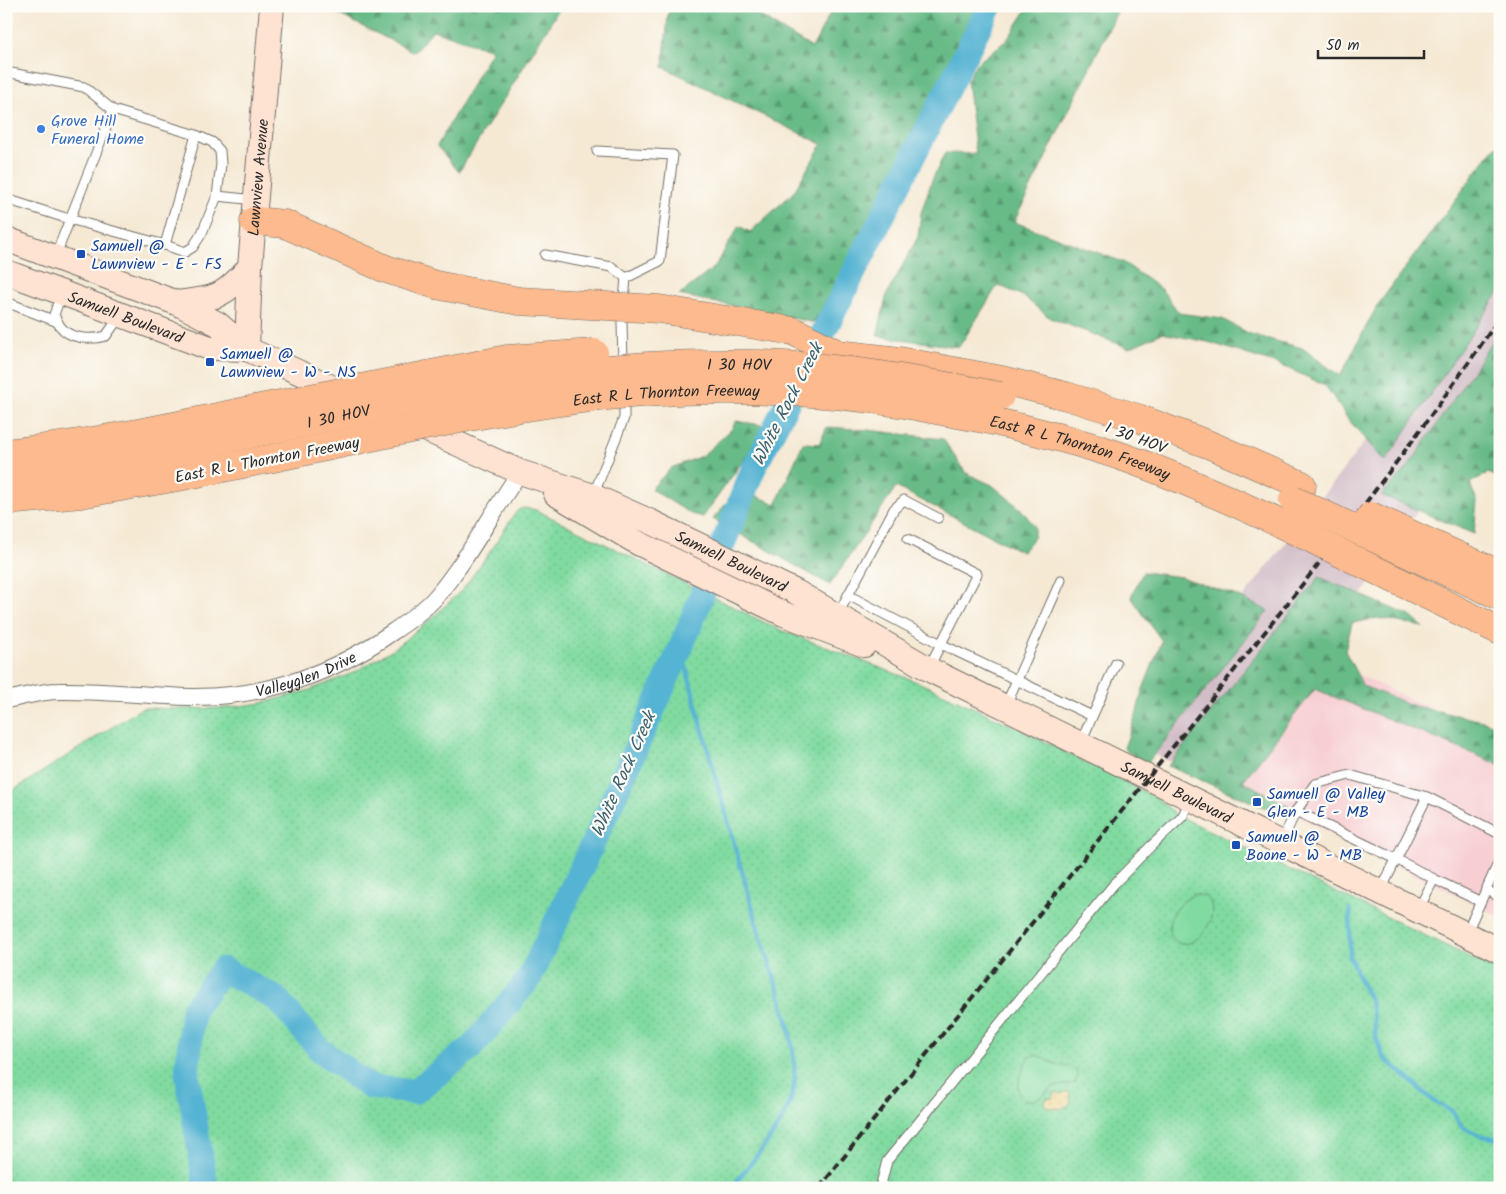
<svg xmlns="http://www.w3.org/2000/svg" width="1506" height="1194" font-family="Kalam,sans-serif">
<defs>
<pattern id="grass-dots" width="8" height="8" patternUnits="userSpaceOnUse" patternTransform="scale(1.25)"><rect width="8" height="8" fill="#81dba1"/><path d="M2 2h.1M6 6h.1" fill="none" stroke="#70bc8b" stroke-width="1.8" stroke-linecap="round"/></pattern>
<pattern id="forest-firs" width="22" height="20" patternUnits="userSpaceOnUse" patternTransform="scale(1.25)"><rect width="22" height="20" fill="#68bb87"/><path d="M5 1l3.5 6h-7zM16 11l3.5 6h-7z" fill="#56986f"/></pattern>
<pattern id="sand-dots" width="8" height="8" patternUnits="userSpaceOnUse" patternTransform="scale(1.25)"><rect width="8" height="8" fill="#eeda9e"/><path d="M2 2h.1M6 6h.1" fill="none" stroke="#cb8" stroke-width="1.8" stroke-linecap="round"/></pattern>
</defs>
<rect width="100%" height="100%" fill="#fdfcf7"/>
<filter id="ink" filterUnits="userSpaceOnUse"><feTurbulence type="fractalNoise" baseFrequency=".02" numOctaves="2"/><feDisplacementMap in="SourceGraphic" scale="10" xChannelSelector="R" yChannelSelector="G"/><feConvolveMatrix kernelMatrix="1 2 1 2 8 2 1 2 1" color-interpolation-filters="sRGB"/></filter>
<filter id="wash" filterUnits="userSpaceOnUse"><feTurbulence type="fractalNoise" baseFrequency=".0096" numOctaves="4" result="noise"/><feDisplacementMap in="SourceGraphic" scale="20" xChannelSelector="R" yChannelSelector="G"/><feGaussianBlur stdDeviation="1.12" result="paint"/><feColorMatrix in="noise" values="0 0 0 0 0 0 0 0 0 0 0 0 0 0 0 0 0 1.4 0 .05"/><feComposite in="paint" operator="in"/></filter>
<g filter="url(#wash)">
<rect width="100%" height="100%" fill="#f5e9d4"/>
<path fill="#f7cfd3" d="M1316 655 1500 741V917L1217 776Z"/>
<path fill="#d2bdc7" d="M1500 269V381L1414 516 1337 633 1197 775 1130 742 1346 466 1408 384Z"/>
<path fill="url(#grass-dots)" stroke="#568366" d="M524 508 536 510 778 629 920 683 1009 724 1157 798 1175 814 1500 972V1188H6V795L142 708 186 709 224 708 262 703 310 690 355 672 393 649 429 621 463 589 494 546 512 518 518 510Z"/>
<g fill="url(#forest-firs)" stroke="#4a7359">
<path d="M322 6H561L459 172 437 146 492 50 433 30 414 52Z"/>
<path d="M669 6H744L812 48 834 6H977L816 323 679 295 714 268 739 226 750 232 793 193 822 144 663 67Z"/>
<path d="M1029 6H1120L1014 222 1123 262 1162 290 1179 313 1222 319 1250 334 1302 348 1340 376 1377 306 1487 157 1500 143V291L1385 462 1348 419 1325 385 1280 365 1208 342 1162 333 1129 348 1050 318 1023 296 998 285 959 347 877 336 887 294 918 237 921 213 932 180 945 153 976 154 967 81 976 64 1007 40Z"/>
<path d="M1500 330V478L1488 473 1470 483 1477 501 1474 534 1381 495 1406 470Z"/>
<path d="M736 421 768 426 703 517 691 514 651 489 671 468 702 456 731 430Z"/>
<path d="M827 427 868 430 943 439 966 473 992 485 1021 509 1035 527 1033 539 1022 552 896 487 830 585 713 519 739 489 776 504 803 443 819 444Z"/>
<path d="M1143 572 1181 577 1237 596 1268 611 1145 766 1124 748 1136 715 1143 689 1162 641 1131 597Z"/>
<path d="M1319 577 1410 616 1423 627 1378 618 1352 623 1345 651 1363 686 1414 706 1487 722 1500 729V765L1315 689 1243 781 1289 806 1284 816 1168 766Z"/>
</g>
<path fill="url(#sand-dots)" stroke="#8c8264" d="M1056 1092 1061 1094 1066 1092H1069L1071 1100 1069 1105 1060 1109 1047 1107 1045 1104 1046 1099 1053 1098Z"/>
<g fill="#81dba1" stroke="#568366">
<path d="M1196 894 1207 897C1222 914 1200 949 1178 943 1157 928 1177 900 1196 894Z"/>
<path d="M1037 1055C1043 1058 1049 1062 1056 1064 1066 1067 1074 1063 1078 1076L1075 1083 1053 1087 1036 1100H1024C1021 1096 1018 1093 1018 1089 1018 1083 1025 1061 1029 1057 1032 1056 1034 1056 1037 1055Z"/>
</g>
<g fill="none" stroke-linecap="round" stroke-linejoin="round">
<g stroke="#54b3d3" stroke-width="4.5">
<path d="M681 647C705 742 732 837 759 931 773 978 799 1037 794 1086 789 1122 753 1160 731 1188"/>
<path d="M1350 910V957L1361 983 1371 1001 1376 1037 1383 1057 1435 1102 1452 1111 1462 1127 1482 1136 1500 1139"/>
</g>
<path stroke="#54b3d3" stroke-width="25" d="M206 1188 187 1074 193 1010 223 969 277 999 320 1050 370 1087 414 1092 471 1048 529 979 602 824 681 647 753 470 990 6"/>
</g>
</g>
<g filter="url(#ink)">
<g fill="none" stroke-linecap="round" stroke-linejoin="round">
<g stroke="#726e66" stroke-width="11">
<g id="lane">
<path d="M6 72 84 87 113 110 196 135 165 245 69 219 6 199"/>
<path d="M597 151 673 155 660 261 626 278 622 323 623 364"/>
<path d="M217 196 256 200"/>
<path d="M165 245 185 252 193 247 202 233 217 196 221 164 220 151 212 142 196 135"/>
<path d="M545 255 612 267 626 278"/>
<path d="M55 257 113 110"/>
<path d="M61 294 54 315C56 318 57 323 60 326 70 340 92 340 106 336L120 316"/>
<path d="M6 302 58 322"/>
<path d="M593 496 624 418V397"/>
<path d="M908 539 977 574 928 669"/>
<path d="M848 595 941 644 1092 716"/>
<path d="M837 616 894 509 904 500 938 518"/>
<path d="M1005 707 1061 580"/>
<path d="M1080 744 1116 663"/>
<path d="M1296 811 1396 859 1434 879 1418 910"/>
<path d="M1281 843 1296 811 1315 784 1350 775 1427 797"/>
<path d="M1434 879 1481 902"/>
<path d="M1486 890 1500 897"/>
<path d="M1380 892 1427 797 1500 834"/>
<path d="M1466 934 1500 859"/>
<path d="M880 1188 887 1161 1114 884 1151 846 1182 817 1190 801"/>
</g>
</g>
<g stroke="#726e66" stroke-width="18">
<g id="street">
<path id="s1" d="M6 700C23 697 41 691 59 691 103 690 147 696 191 697 263 698 332 674 391 633 406 623 423 611 435 598 468 559 491 514 520 472"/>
</g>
</g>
<g stroke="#726e66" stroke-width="26">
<g id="secondary">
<path d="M6 239 177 303 218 324 247 349 349 395"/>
<path id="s2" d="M6 272 210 348 247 349"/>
<path d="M177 303C217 298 222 298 250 267"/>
<path id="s3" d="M247 349 250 267 272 6"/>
<path id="s4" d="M414 424 520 472 593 496 649 521 796 592 934 672 1500 951"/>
<path d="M556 494 638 543 784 614 864 645"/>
</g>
</g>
<g stroke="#726e66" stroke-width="29">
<g id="highway">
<path d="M254 221 285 224 386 269 436 285"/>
<path d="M793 331 838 354 900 361 1002 380 1066 396 1138 418 1210 445 1302 485"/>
<path id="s5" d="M989 420C1035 431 1081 442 1126 458 1179 477 1230 500 1281 524"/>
<path d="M6 453C90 444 172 427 255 409"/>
<path d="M6 475C92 468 176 450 260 432"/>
<path d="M6 501 81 494 178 477 268 459"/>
<path d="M1463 558 1500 574"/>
<path d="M1456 576 1500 596"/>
<path d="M1441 602 1500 631"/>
</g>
</g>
<use href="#lane" stroke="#fff" stroke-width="9"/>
<use href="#street" stroke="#fff" stroke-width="16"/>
<use href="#secondary" stroke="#fee3d2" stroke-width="24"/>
<use href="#highway" stroke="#fcba8e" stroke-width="28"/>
<path stroke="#2b2b2b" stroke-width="4" stroke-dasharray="8 4" stroke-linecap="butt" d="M819 1188C933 1046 1047 905 1160 763 1277 617 1395 472 1500 317"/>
<g stroke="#726e66" stroke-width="29" stroke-linecap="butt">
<g id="highway-bridge">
<path d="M436 285 519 301 659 309 793 331"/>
<path d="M255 409 507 359 594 353"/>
<path id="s6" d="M260 432C362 412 468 386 572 373 634 365 698 363 760 364 841 366 921 381 1000 396"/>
<path id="s7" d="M268 459C392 434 517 402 643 393 727 387 821 390 904 404 932 409 961 415 989 420"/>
<path d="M1293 500 1456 576"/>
<path d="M1371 516 1463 558"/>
<path d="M1281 524 1441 602"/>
</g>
</g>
<use href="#highway-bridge" stroke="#fcba8e" stroke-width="28"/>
</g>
</g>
<circle fill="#3f7fe0" stroke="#fdfcf7" stroke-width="2" cx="41" cy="129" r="5"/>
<g fill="#1a4fb4" stroke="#fdfcf7" stroke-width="2">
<rect x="76" y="249" width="10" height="10" rx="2.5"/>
<rect x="205" y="357" width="10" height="10" rx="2.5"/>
<rect x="1252" y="797" width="10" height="10" rx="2.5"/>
<rect x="1231" y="840" width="10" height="10" rx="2.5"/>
</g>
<g text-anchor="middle" stroke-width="4.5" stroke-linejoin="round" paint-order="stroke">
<g font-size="16" fill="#366cbe" stroke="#fdfcf7" text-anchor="start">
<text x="51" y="126">Grove Hill<tspan x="51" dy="18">Funeral Home</tspan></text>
</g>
<g font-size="16" fill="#2b2b2b" stroke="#fdfcf7">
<text dy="6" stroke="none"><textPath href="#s3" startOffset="172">Lawnview Avenue</textPath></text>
<text dy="6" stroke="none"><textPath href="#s2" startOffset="128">Samuell Boulevard</textPath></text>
<text dy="6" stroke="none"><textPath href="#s6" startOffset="485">I 30 HOV</textPath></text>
<text dy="6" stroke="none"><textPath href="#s7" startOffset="404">East R L Thornton Freeway</textPath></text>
<text dy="6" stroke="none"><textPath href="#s6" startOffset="80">I 30 HOV</textPath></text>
<text transform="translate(1136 437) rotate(20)" y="6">I 30 HOV</text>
<text dy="6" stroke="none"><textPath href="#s5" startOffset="95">East R L Thornton Freeway</textPath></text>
<text transform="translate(267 459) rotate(-11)" y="6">East R L Thornton Freeway</text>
<text dy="6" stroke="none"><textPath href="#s4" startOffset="346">Samuell Boulevard</textPath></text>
<text dy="6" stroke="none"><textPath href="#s1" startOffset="304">Valleyglen Drive</textPath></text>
<text dy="6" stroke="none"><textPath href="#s4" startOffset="848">Samuell Boulevard</textPath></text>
</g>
<g font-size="16" fill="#164399" stroke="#fdfcf7" text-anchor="start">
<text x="91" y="251">Samuell @<tspan x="91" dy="18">Lawnview - E - FS</tspan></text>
<text x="220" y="359">Samuell @<tspan x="220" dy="18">Lawnview - W - NS</tspan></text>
<text x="1267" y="799">Samuell @ Valley<tspan x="1267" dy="18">Glen - E - MB</tspan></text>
<text x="1246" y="842">Samuell @<tspan x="1246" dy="18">Boone - W - MB</tspan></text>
</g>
<g font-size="18" font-style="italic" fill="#3b616e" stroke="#fdfcf7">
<text transform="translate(787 404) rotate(-63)" y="6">White Rock Creek</text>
<text transform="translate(623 774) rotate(-66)" y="6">White Rock Creek</text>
</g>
</g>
<rect width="1506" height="1194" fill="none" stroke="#fdfcf7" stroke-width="25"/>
<path d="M1318 50v8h106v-8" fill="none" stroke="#2b2b2b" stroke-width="2.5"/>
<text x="1326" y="50" font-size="15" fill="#2b2b2b" stroke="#fdfcf7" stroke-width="4" paint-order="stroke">50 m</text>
</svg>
